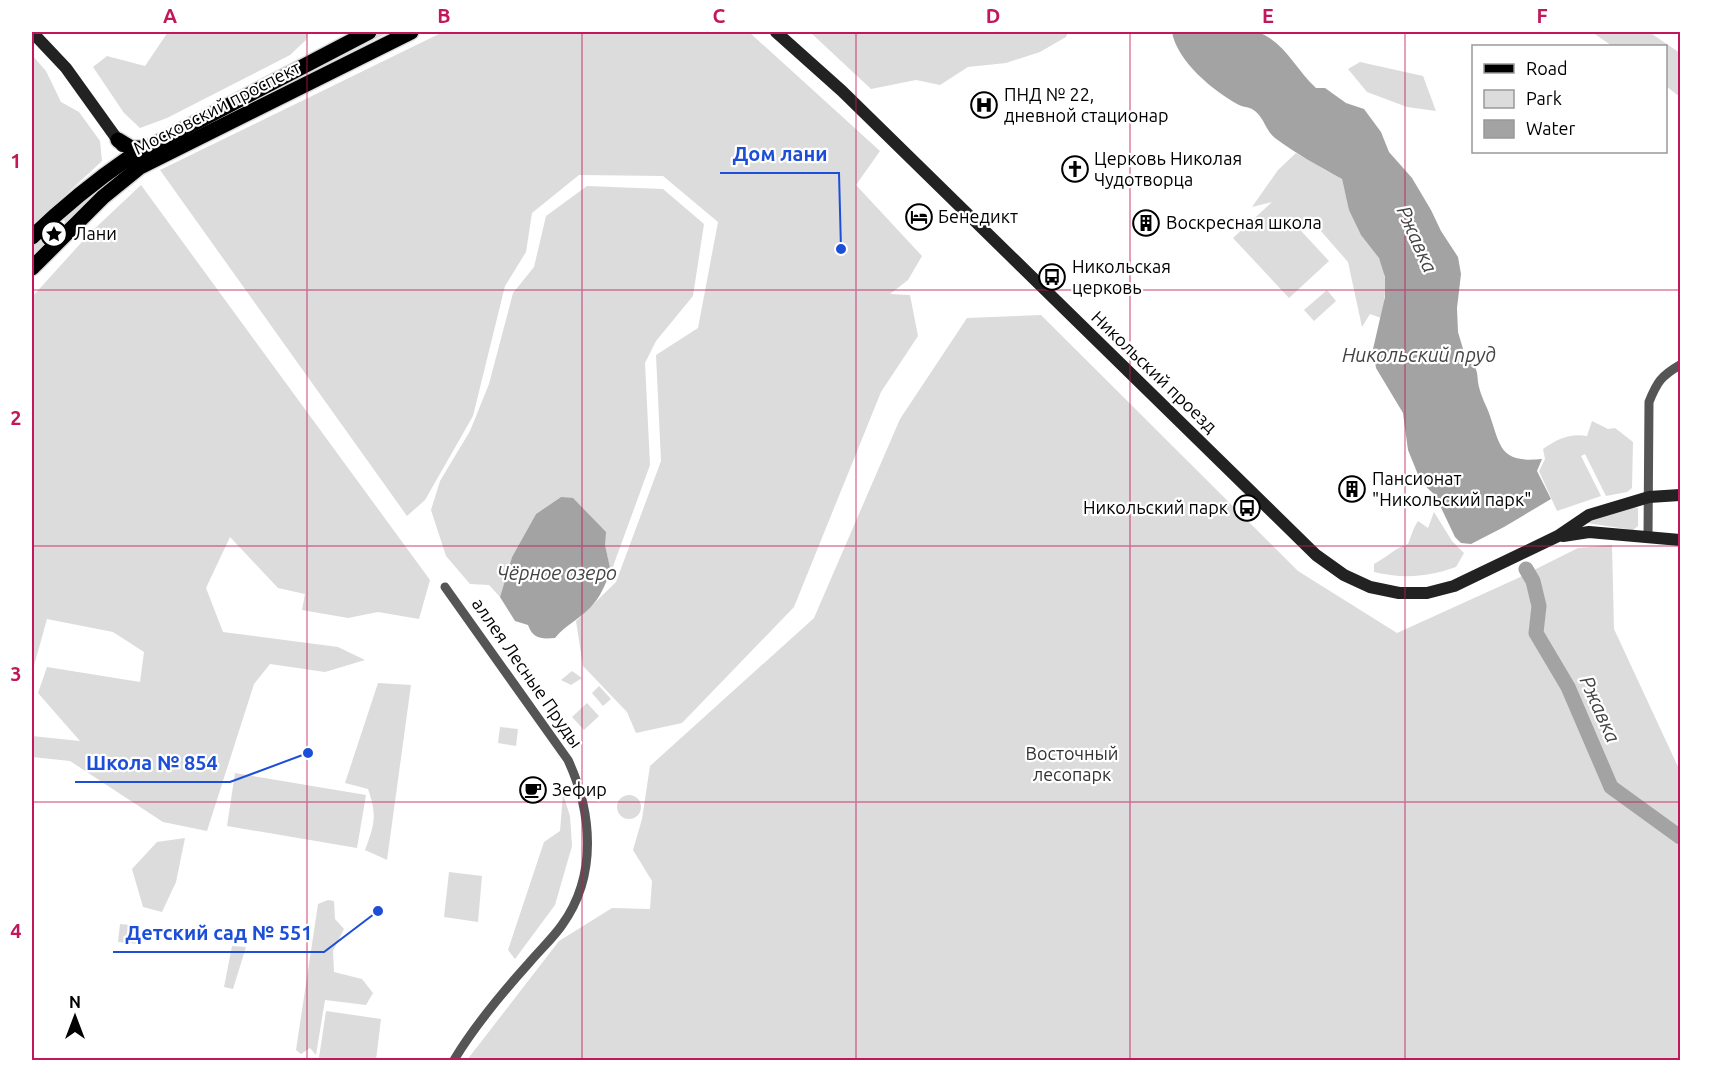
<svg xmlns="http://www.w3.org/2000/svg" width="1712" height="1092" font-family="Ubuntu,sans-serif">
<rect width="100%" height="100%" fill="#fff"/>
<g fill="#dcdcdc">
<path d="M168 32H308L306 40 290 55 167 118 140 128 124 113 93 67 107 56 145 66Z"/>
<path d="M378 32H389L198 131 196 127Z"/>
<path d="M443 32H749L880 151 856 185 922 256 908 280 890 294 910 295 918 336 881 392 794 607 682 723 636 733 627 712 583 666 576 621 616 582 661 461 656 355 698 328 718 222 663 176 579 175 532 213 526 252 505 286 473 416 425 500 407 516 160 170Z"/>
<path d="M810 32H1068L1066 37 1040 52 1006 63 968 67 940 85 916 80 871 89Z"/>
<path d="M1592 32H1649L1680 53V97L1666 86V46H1612Z"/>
<path d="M32 55 46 71 61 102 79 112 100 141 102 161 32 226Z"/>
<path d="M1360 62 1423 76 1436 111 1407 107 1367 92 1348 69Z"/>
<path d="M1296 153 1342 179C1346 198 1351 214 1360 232 1365 241 1375 248 1379 258 1389 277 1385 298 1381 318L1370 314 1362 327 1348 262 1313 222 1291 220 1329 261 1289 298 1233 238 1272 202 1252 207 1278 170Z"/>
<path d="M123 168 128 169 66 225 63 217Z"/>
<path d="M141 185 430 580 419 619 378 612 348 618 302 610 305 594 278 588 230 537 206 588 223 632 338 647 365 660 325 672 270 664 254 684 207 831 163 822 70 761 32 757V736L80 741 38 693 47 667 140 682 144 652 113 632 47 619 32 673V297L90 233Z"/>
<path d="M587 186 663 189 704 224 693 296 656 341 645 363 650 465 611 572 605 545 561 497 536 514 512 557 500 597 489 585 470 584 446 556 431 510 440 481 470 431 489 384 513 293 534 267 546 216Z"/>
<path d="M54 229 60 235 32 264V246Z"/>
<path d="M1327 290 1336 301 1314 321 1304 310Z"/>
<path d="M1041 315 1298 571 1397 633 1516 579 1578 548 1612 545 1614 629 1680 771V1060H467L559 941 612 908 650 909 652 881 633 850 642 819 650 766 814 618 900 419 967 318Z"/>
<path d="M1592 421 1608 429 1615 428 1633 442 1632 488 1627 492 1606 496 1585 454 1581 456 1601 496 1557 511 1539 471 1545 459 1543 449C1557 439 1570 433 1587 436Z"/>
<path d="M1633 507 1638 508V526L1633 530 1587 523 1586 520Z"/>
<path d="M1434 512 1452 541 1464 553 1456 567C1429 577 1402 579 1374 572V564C1387 557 1395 548 1408 544L1414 528 1418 521 1428 528Z"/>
<path d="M572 671 582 678 571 685 561 680Z"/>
<path d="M378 683 411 685 387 860 365 850C375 824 377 815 368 789L345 783Z"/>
<path d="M599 686 611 699 603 706 592 693Z"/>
<path d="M587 703 599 716 584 730 572 717Z"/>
<path d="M500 727 518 729 516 746 498 743Z"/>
<path d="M235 773 366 795 357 848 227 826Z"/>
<path d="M563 794 570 816 572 846 555 905 515 959 508 950 544 842 560 831Z"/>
<circle cx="629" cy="807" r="12"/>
<path d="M185 838 176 882 162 912 143 907 132 869 157 842Z"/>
<path d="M449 872 482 876 478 922 444 917Z"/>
<path d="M328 900 334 901 335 919 344 929 333 951 334 972 362 979 373 993 366 1005 325 1000 316 1055 310 1048 301 1054 296 1050 318 904Z"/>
<path d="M120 924 140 926 138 944 118 942Z"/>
<path d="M232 946 246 947 233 989 224 987Z"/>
<path d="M326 1011 381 1019 376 1060 319 1058Z"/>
</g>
<g fill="#a3a3a3">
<path d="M1172 32H1258C1286 43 1295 69 1316 88H1325L1346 103 1364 109 1381 132 1389 152 1412 178 1431 210 1441 231 1458 257 1461 274 1457 308 1458 332 1466 359C1480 369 1476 372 1479 387 1481 396 1486 405 1489 413 1501 448 1500 463 1542 459L1537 471 1551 499 1504 527 1471 544 1461 543 1455 537 1435 495 1421 482 1408 450 1403 413 1376 368 1373 349 1385 297V277L1379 258 1361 235 1349 210 1342 179C1319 166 1296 154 1275 138 1265 130 1264 116 1252 109 1248 107 1243 107 1239 105 1213 91 1177 61 1172 32Z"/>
<path d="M561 497 573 498 606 532 605 545 611 572C606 581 602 594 595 602 584 617 566 624 555 638 541 639 533 639 528 625L515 621 500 597 512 557 536 514Z"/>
</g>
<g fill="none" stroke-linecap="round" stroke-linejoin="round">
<path stroke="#a3a3a3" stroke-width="15" d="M1526 569 1533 581 1539 606 1536 633 1568 687 1611 787 1680 837"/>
<g stroke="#dbdbdb" stroke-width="18">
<g id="primary">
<path d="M118 140 131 148H146"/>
<path d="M32 237C62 208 95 181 130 157L369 32"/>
<path d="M32 268 103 197 140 167 411 32"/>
</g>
</g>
<g stroke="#555" stroke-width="9">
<path d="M1648 537 1649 402C1657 382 1661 376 1680 365"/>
<path d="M445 587 568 760C592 812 598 875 562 925 553 938 540 950 529 963 502 993 475 1025 454 1060"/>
</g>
<g stroke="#222" stroke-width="12">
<path d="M32 32 66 68 122 146"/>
<path d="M776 32 842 91 1316 555 1344 575 1370 587 1399 593H1427L1454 586 1558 536 1589 515 1649 497 1680 495"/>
<path d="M1563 536 1589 532 1680 540"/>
</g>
<use href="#primary" stroke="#000" stroke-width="15"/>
</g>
<path fill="none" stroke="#c2185b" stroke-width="1.5" stroke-opacity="0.55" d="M307 32V1060M582 32V1060M856 32V1060M1130 32V1060M1405 32V1060M32 290H1680M32 546H1680M32 802H1680"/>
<defs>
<g id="hospital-ring" transform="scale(1.35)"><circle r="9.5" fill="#fff" stroke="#000" stroke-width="1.5"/><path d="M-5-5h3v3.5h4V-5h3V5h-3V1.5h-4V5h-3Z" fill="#000"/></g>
<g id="church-ring" transform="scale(1.35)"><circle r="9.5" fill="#fff" stroke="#000" stroke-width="1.5"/><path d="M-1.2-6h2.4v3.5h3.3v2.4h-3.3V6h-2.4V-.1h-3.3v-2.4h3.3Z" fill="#000"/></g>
<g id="hotel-ring" transform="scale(1.35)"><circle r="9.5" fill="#fff" stroke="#000" stroke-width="1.5"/><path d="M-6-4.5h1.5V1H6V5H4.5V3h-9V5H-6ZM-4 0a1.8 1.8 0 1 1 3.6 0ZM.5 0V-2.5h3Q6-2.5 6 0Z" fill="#000"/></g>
<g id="building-ring" transform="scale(1.35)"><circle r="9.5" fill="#fff" stroke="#000" stroke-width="1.5"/><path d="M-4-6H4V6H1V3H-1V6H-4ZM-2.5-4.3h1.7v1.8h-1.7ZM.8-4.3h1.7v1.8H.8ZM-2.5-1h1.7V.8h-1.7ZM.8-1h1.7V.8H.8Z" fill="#000"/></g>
<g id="sight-ring" transform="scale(1.35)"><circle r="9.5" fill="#fff" stroke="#000" stroke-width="1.5"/><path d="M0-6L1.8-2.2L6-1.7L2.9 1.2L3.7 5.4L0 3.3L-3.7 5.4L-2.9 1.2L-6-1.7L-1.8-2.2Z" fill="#000"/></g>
<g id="bus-ring" transform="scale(1.35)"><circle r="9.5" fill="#fff" stroke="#000" stroke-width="1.5"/><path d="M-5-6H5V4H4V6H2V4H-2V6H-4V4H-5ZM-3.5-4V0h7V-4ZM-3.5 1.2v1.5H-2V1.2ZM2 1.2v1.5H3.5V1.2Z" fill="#000"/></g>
<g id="cafe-ring" transform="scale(1.35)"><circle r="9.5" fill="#fff" stroke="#000" stroke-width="1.5"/><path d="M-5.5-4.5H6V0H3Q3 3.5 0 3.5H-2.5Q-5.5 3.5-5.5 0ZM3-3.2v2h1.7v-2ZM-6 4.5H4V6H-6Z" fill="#000"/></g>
</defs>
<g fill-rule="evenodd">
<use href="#hospital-ring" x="984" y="105"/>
<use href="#church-ring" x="1075" y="169"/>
<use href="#hotel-ring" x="919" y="217"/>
<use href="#building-ring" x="1146" y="223"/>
<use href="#sight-ring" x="54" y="234"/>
<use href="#bus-ring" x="1052" y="277"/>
<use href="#building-ring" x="1352" y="489"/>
<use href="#bus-ring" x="1247" y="508"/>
<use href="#cafe-ring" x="533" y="790"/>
</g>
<g text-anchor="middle" stroke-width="4.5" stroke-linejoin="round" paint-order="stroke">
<g font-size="18" fill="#000" stroke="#fff" text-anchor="start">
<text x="1004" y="101">ПНД № 22,<tspan x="1004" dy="21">дневной стационар</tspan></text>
<text x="1094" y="165">Церковь Николая<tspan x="1094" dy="21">Чудотворца</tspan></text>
<text x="938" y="223">Бенедикт</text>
<text x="1166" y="229">Воскресная школа</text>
<text x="74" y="240">Лани</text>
<text x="1072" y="273">Никольская<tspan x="1072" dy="21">церковь</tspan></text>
<text x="1372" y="485">Пансионат<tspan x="1372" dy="21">"Никольский парк"</tspan></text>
<text x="1228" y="514" text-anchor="end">Никольский парк</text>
<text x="552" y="796">Зефир</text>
</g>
<g font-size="18" fill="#000" stroke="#fff">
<text transform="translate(217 108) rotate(-27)" y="6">Московский проспект</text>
<text transform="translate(1154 372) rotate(44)" y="6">Никольский проезд</text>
<text transform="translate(527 673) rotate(55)" y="6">аллея Лесные Пруды</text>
</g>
<g font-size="18" fill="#333" stroke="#fff">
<text x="1072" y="760">Восточный<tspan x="1072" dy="21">лесопарк</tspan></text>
</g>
<g font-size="20" font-style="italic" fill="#444" stroke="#fff">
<text transform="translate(1417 239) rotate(66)" y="7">Ржавка</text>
<text x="1419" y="362">Никольский пруд</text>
<text x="557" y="580">Чёрное озеро</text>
<text transform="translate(1600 709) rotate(66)" y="7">Ржавка</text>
</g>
</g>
<path fill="none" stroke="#1d4ed8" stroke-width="2" d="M841 249L839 173H720M308 753L230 782H75M378 911L324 952H113"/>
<g fill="#1d4ed8" stroke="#fff" stroke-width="2">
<circle cx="841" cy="249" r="6"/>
<circle cx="308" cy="753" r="6"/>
<circle cx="378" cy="911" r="6"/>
</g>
<g font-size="20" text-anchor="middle" font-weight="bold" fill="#1d4ed8" stroke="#fff" stroke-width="4.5" stroke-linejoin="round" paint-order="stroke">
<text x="780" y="161">Дом лани</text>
<text x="152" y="770">Школа № 854</text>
<text x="219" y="940">Детский сад № 551</text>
</g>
<rect width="1712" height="1092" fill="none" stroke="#ffffff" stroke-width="66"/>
<rect x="1472" y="45" width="195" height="108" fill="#ffffff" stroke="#999999" stroke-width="1.5"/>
<rect x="1484" y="64" width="30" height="9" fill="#000000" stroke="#999999" stroke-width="1.5"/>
<text x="1526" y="75" font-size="18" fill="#000000">Road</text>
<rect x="1484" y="90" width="30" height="18" fill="#dcdcdc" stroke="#999999" stroke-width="1.5"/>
<text x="1526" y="105" font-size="18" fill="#000000">Park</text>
<rect x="1484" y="120" width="30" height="18" fill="#a3a3a3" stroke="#999999" stroke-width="1.5"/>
<text x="1526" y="135" font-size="18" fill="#000000">Water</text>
<g transform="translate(75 1017)" stroke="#ffffff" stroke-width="4.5" paint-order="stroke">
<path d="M0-4.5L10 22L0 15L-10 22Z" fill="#000000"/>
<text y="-9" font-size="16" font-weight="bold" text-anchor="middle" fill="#000000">N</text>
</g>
<rect x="33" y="33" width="1646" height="1026" fill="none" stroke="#c2185b" stroke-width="2"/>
<g font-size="20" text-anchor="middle" font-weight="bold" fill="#c2185b">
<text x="170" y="23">A</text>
<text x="444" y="23">B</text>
<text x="719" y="23">C</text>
<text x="993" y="23">D</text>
<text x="1268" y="23">E</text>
<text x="1542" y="23">F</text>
<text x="16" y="168">1</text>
<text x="16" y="425">2</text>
<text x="16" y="681">3</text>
<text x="16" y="938">4</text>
</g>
</svg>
